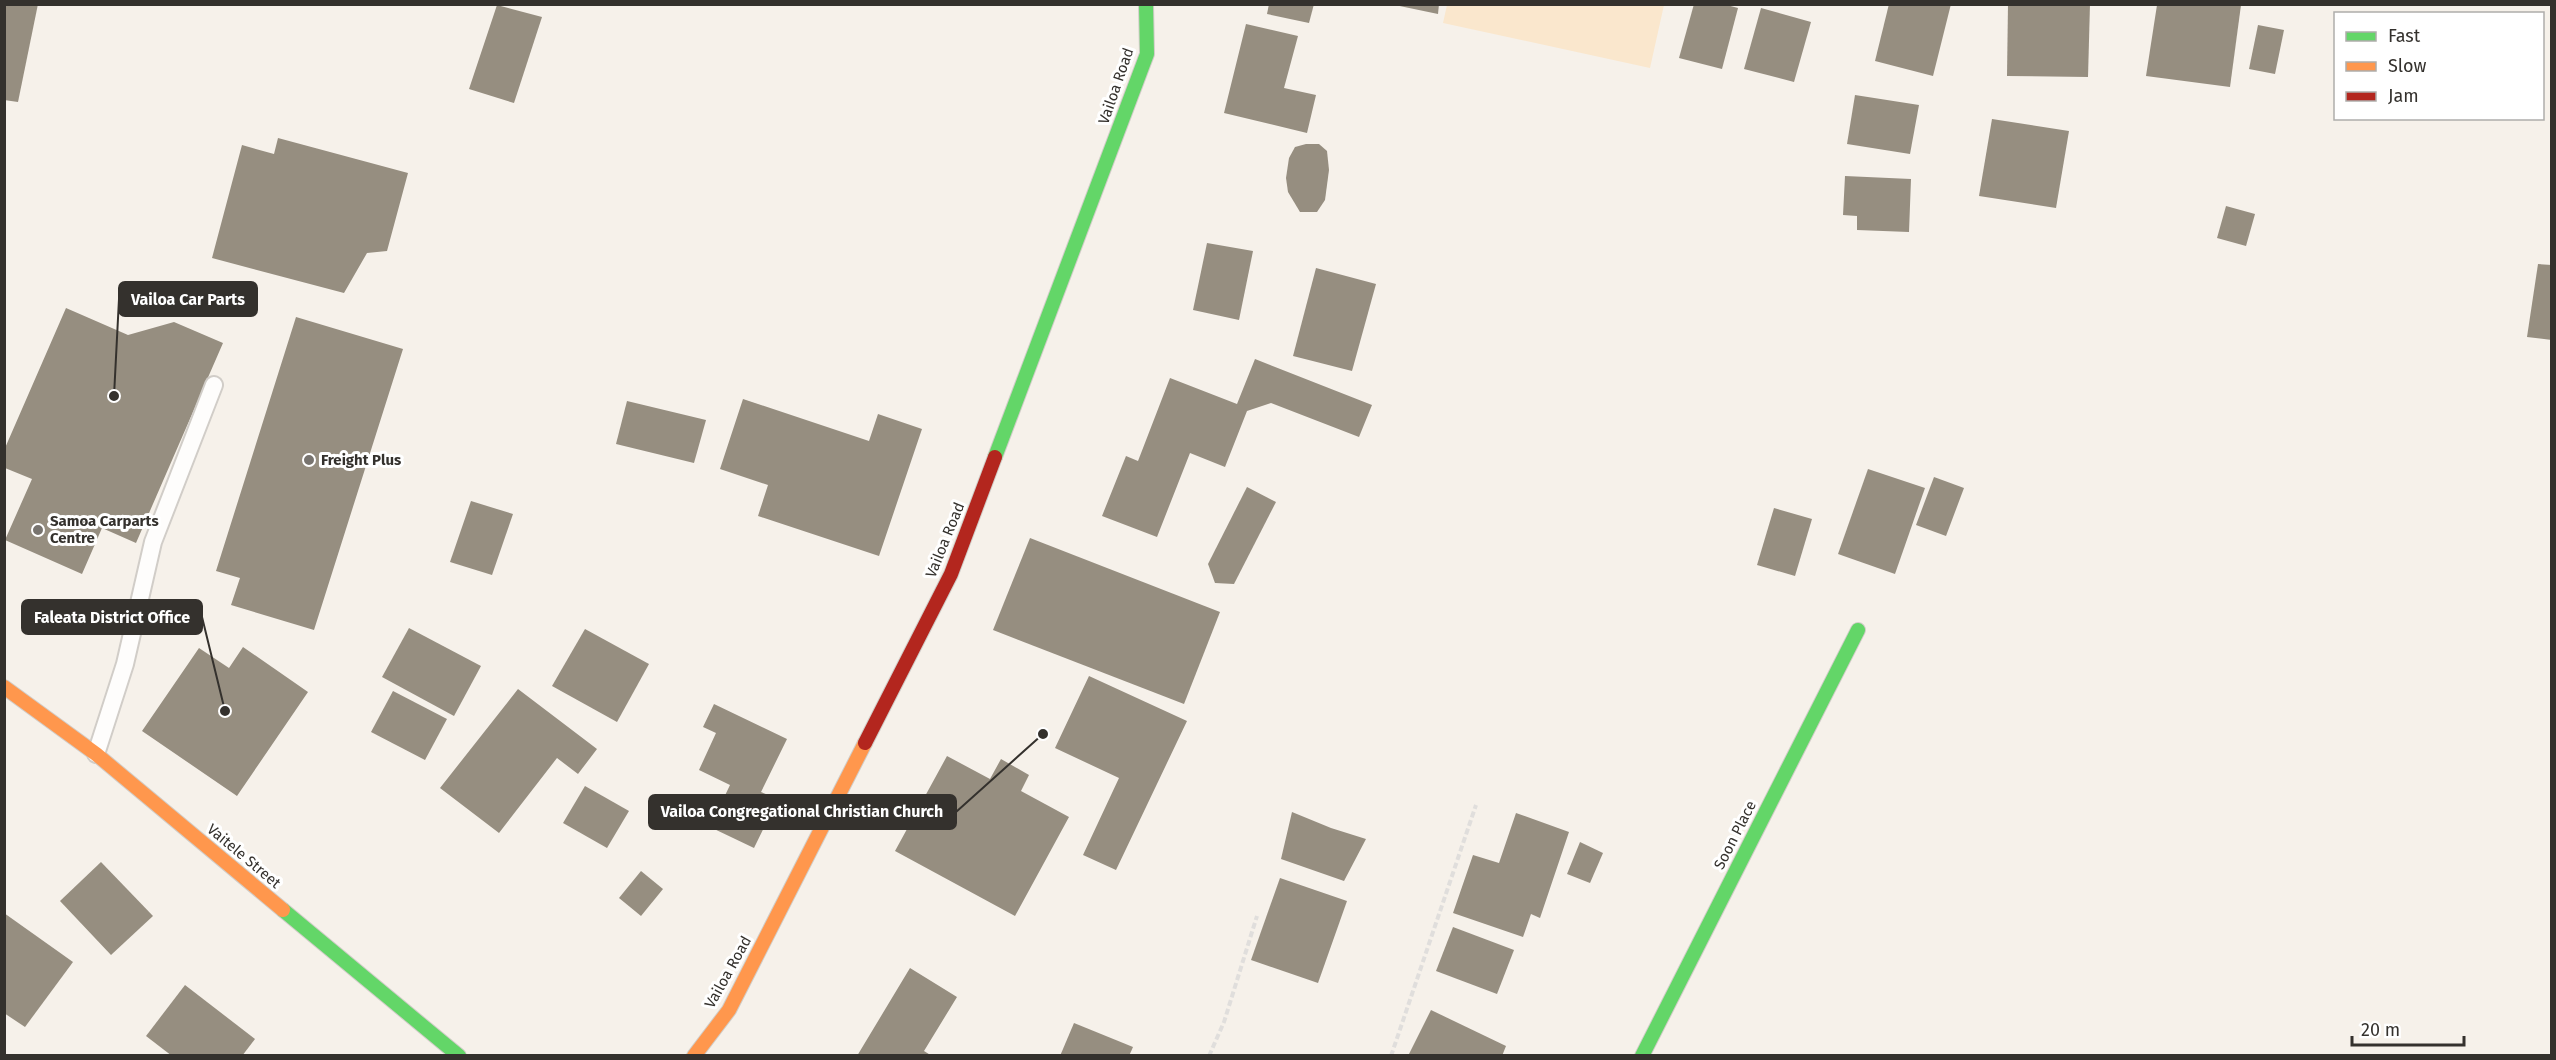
<svg xmlns="http://www.w3.org/2000/svg" width="2556" height="1060" font-family="'Fira Sans',sans-serif">
<rect width="100%" height="100%" fill="#f6f1ea"/>
<path fill="#fae7cd" d="M1447 5V4L1664 5 1650 68 1443 23Z"/>
<g fill="#968e80">
<path d="M4 4H38L18 102 4 100Z"/>
<path d="M1269 4H1314L1309 23 1267 14Z"/>
<path d="M1390 4H1439L1438 14Z"/>
<path d="M1694 4H1723L1738 8 1722 69 1679 58Z"/>
<path d="M1889 4H1951L1933 76 1875 61Z"/>
<path d="M2008 4H2090L2088 77 2007 76Z"/>
<path d="M497 5 542 17 514 103 469 89Z"/>
<path d="M2157 5H2241L2230 87 2146 76Z"/>
<path d="M1761 8 1811 22 1794 82 1744 69Z"/>
<path d="M1246 24 1298 36 1284 88 1316 95 1307 133 1224 113Z"/>
<path d="M2258 25 2284 30 2275 74 2249 69Z"/>
<path d="M1855 95 1919 105 1910 154 1847 144Z"/>
<path d="M1992 119 2069 131 2056 208 1979 196Z"/>
<path d="M278 138 408 173 387 251 367 253 344 293 212 258 242 145 274 154Z"/>
<path d="M1306 144H1319L1327 151 1329 170 1325 200 1317 212H1300L1288 192 1286 178 1289 158 1295 147Z"/>
<path d="M1845 176 1911 179 1909 232 1857 230V216L1843 215Z"/>
<path d="M2226 206 2255 214 2246 246 2217 238Z"/>
<path d="M1207 243 1253 251 1239 320 1193 310Z"/>
<path d="M2538 264 2552 265V340L2527 337Z"/>
<path d="M1316 268 1376 284 1352 371 1293 356Z"/>
<path d="M66 308 128 335 174 322 223 343 136 543 102 528 82 574 5 540 32 479 5 468V448Z"/>
<path d="M296 317 403 349 314 630 231 605 240 578 216 571Z"/>
<path d="M1255 359 1372 405 1359 437 1271 403 1247 411 1225 467 1190 453 1157 537 1102 516 1126 456 1138 461 1170 378 1237 404Z"/>
<path d="M743 399 869 441 878 414 922 429 879 556 758 516 768 485 720 469Z"/>
<path d="M627 401 706 420 694 463 616 444Z"/>
<path d="M1868 469 1925 488 1895 574 1838 554Z"/>
<path d="M1934 477 1964 488 1946 536 1916 525Z"/>
<path d="M1247 487 1276 502 1234 584 1215 583 1208 564Z"/>
<path d="M471 501 513 514 492 575 450 562Z"/>
<path d="M1774 508 1812 519 1795 576 1757 565Z"/>
<path d="M1030 538 1220 612 1184 704 993 630Z"/>
<path d="M409 628 481 666 454 716 382 677Z"/>
<path d="M585 629 649 664 617 722 552 686Z"/>
<path d="M243 647 308 692 237 796 142 731 199 648 229 668Z"/>
<path d="M1089 676 1187 721 1116 870 1083 855 1119 778 1055 748Z"/>
<path d="M518 689 597 749 578 774 557 758 499 833 440 788Z"/>
<path d="M393 691 447 719 425 760 371 732Z"/>
<path d="M714 704 787 739 761 792 778 799 754 848 710 827 730 785 699 770 716 733 703 727Z"/>
<path d="M947 756 990 779 1001 759 1029 775 1021 791 1069 817 1015 916 895 851Z"/>
<path d="M585 786 629 811 607 848 563 823Z"/>
<path d="M1292 812 1331 828 1366 839 1344 881 1281 859Z"/>
<path d="M1516 813 1569 832 1540 918 1531 914 1523 937 1453 913 1473 855 1499 863Z"/>
<path d="M1580 842 1603 853 1590 883 1567 874Z"/>
<path d="M101 862 153 916 111 955 60 901Z"/>
<path d="M641 871 663 889 641 916 619 898Z"/>
<path d="M1280 878 1347 901 1318 983 1251 960Z"/>
<path d="M4 913 73 962 25 1027 4 1013Z"/>
<path d="M1453 927 1514 950 1497 994 1436 971Z"/>
<path d="M910 968 957 997 924 1051 932 1056H857Z"/>
<path d="M185 985 255 1039 242 1056H172L146 1036Z"/>
<path d="M1431 1010 1506 1046 1502 1056H1408Z"/>
<path d="M1074 1023 1133 1047 1129 1056H1060Z"/>
</g>
<g fill="none" stroke-linecap="round" stroke-linejoin="round">
<g stroke="#d1cdc8" stroke-width="20">
<path id="lane" d="M96 754 125 664 153 542 214 385"/>
</g>
<g stroke="#d1cdc8" stroke-width="16">
<g id="fast">
<path d="M995 457 1147 54 1146 4"/>
<path d="M283 910 459 1056"/>
<path d="M1642 1056 1858 630"/>
</g>
</g>
<g stroke="#d1cdc8" stroke-width="16">
<g id="slow">
<path d="M4 687 96 754 283 910"/>
<path d="M694 1056 729 1010 865 743"/>
</g>
</g>
<g stroke="#d1cdc8" stroke-width="16">
<path id="jam" d="M865 743 951 574 995 457"/>
</g>
<g stroke="#e0dedc" stroke-width="4" stroke-dasharray="6 3" stroke-linecap="butt">
<path d="M1209 1056 1224 1022 1257 916"/>
<path d="M1391 1056 1476 805"/>
</g>
<use href="#lane" stroke="#fefdfc" stroke-width="16"/>
<use href="#fast" stroke="#63d668" stroke-width="14"/>
<use href="#slow" stroke="#ff974d" stroke-width="14"/>
<use href="#jam" stroke="#b3261e" stroke-width="14"/>
</g>
<g fill="#78746f" stroke="#fff" stroke-width="2">
<circle cx="309" cy="460" r="6"/>
<circle cx="38" cy="530" r="6"/>
</g>
<g text-anchor="middle" stroke-width="6" stroke-linejoin="round" paint-order="stroke">
<g font-size="15" fill="#34312d" stroke="#fff">
<text transform="translate(1116 86) rotate(-71)" y="5">Vailoa Road</text>
<text transform="translate(945 540) rotate(-68)" y="5">Vailoa Road</text>
<text transform="translate(1735 835) rotate(-63)" y="5">Soon Place</text>
<text transform="translate(244 856) rotate(40)" y="5">Vaitele Street</text>
<text transform="translate(728 972) rotate(-61)" y="5">Vailoa Road</text>
</g>
<g font-size="15" font-weight="bold" fill="#34312d" stroke="#fff" text-anchor="start">
<text x="321" y="465">Freight Plus</text>
<text x="50" y="526">Samoa Carparts<tspan x="50" dy="17">Centre</tspan></text>
</g>
</g>
<path fill="none" stroke="#34312d" stroke-width="2" d="M114 396L119 299M225 711L202 617M1043 734L956 812"/>
<g fill="#34312d" stroke="#fff" stroke-width="2">
<circle cx="114" cy="396" r="6"/>
<circle cx="225" cy="711" r="6"/>
<circle cx="1043" cy="734" r="6"/>
</g>
<g fill="#34312d" stroke="#34312d" stroke-width="2">
<rect x="119" y="282" width="138" height="34" rx="6"/>
<rect x="22" y="600" width="180" height="34" rx="6"/>
<rect x="649" y="795" width="307" height="34" rx="6"/>
</g>
<g font-size="16" text-anchor="middle" font-weight="bold" fill="#fff">
<text x="188" y="305">Vailoa Car Parts</text>
<text x="112" y="623">Faleata District Office</text>
<text x="802" y="817">Vailoa Congregational Christian Church</text>
</g>
<rect width="2556" height="1060" fill="none" stroke="#34312d" stroke-width="12"/>
<rect x="2334" y="12" width="210" height="108" fill="#ffffff" stroke="#aeadab" stroke-width="1.5"/>
<rect x="2346" y="32" width="30" height="9" fill="#63d668" stroke="#aeadab" stroke-width="1.5"/>
<text x="2388" y="42" font-size="18" fill="#34312d">Fast</text>
<rect x="2346" y="62" width="30" height="9" fill="#ff974d" stroke="#aeadab" stroke-width="1.5"/>
<text x="2388" y="72" font-size="18" fill="#34312d">Slow</text>
<rect x="2346" y="92" width="30" height="9" fill="#b3261e" stroke="#aeadab" stroke-width="1.5"/>
<text x="2388" y="102" font-size="18" fill="#34312d">Jam</text>
<path d="M2352 1036v9h112v-9" fill="none" stroke="#34312d" stroke-width="3"/>
<text x="2361" y="1036" font-size="18" fill="#34312d" stroke="#ffffff" stroke-width="4.5" paint-order="stroke">20 m</text>
</svg>
